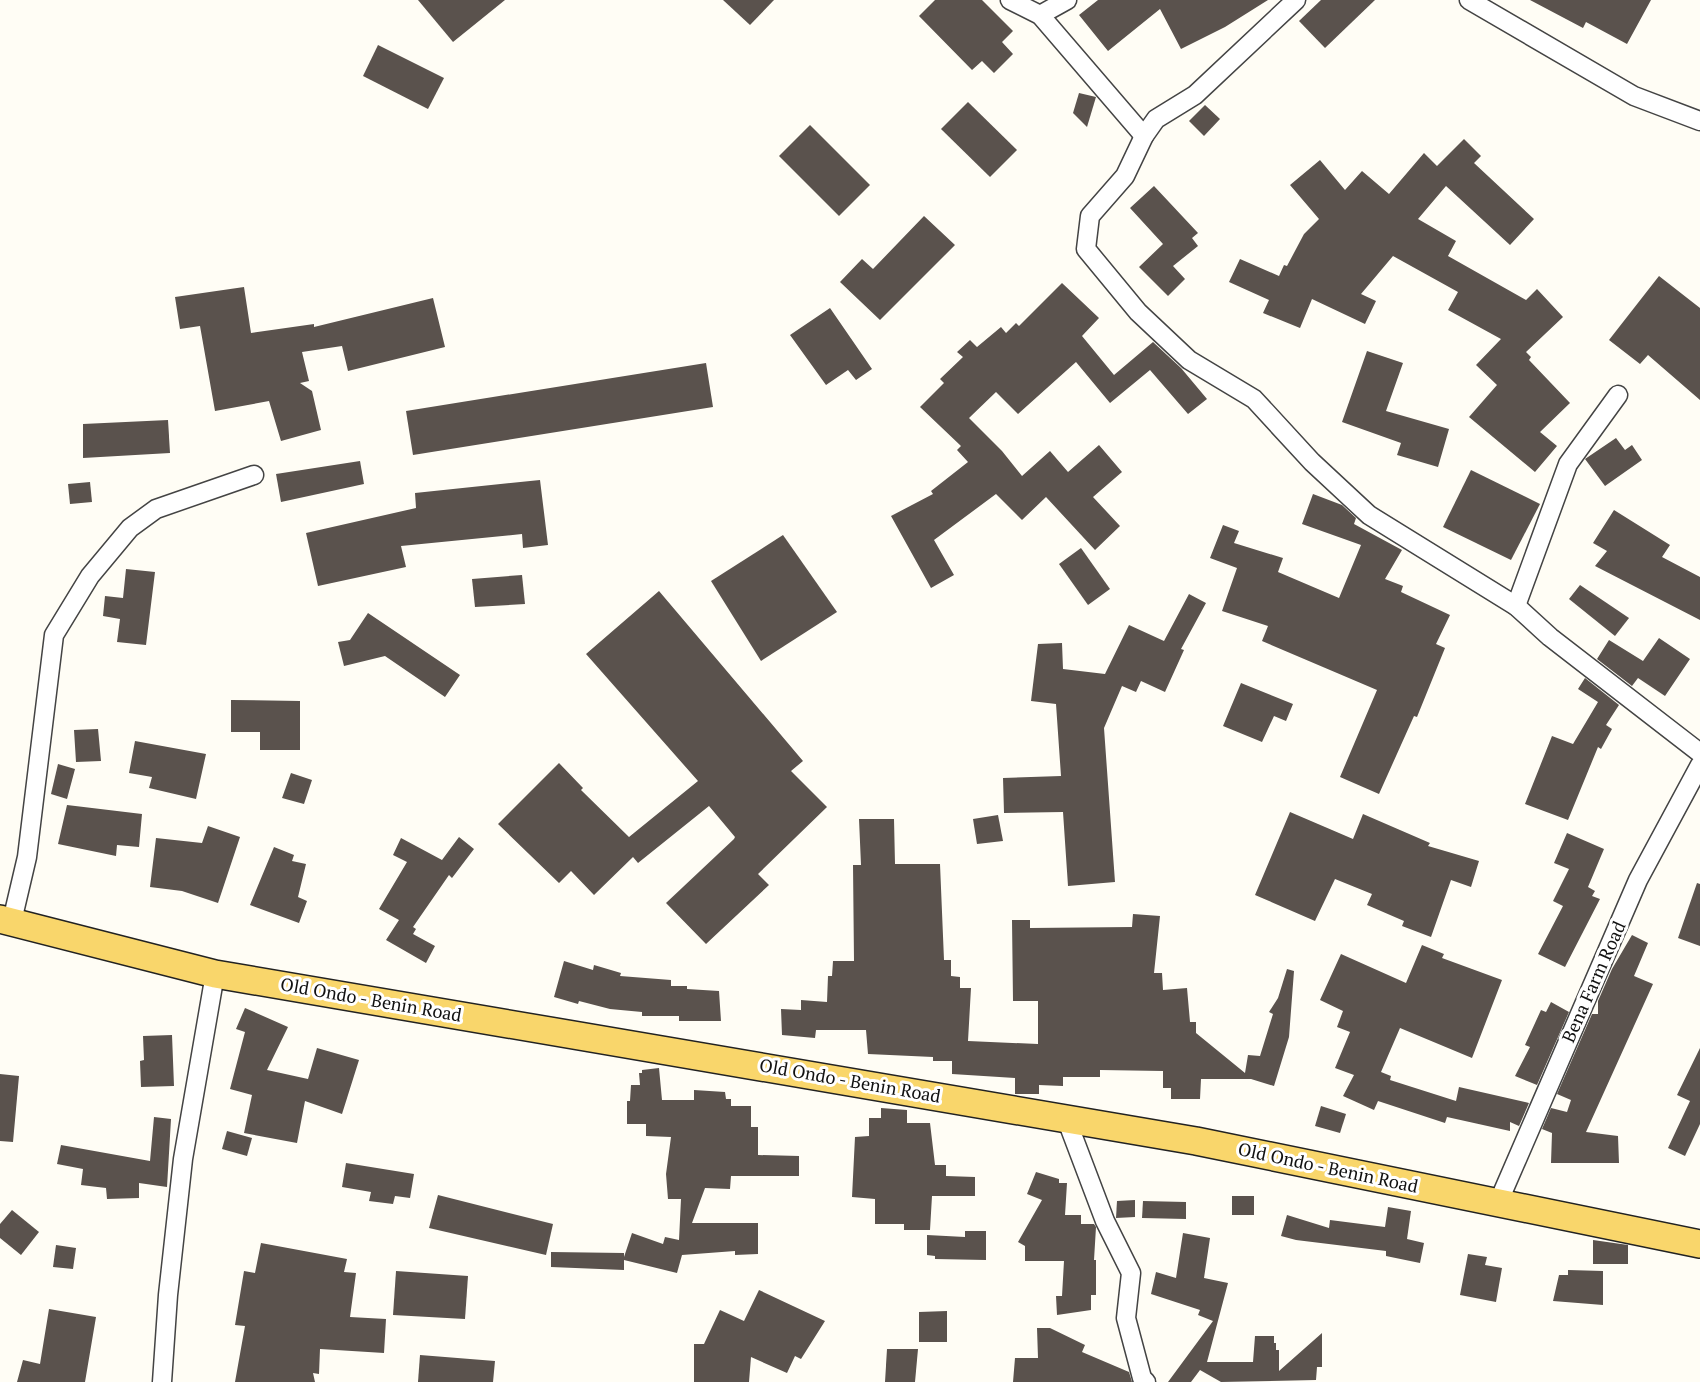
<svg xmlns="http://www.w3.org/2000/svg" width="1700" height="1382" font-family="'PT Serif',serif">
<rect width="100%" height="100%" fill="#fffdf5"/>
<g fill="#5a524d">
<path d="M418 0H505L453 42Z"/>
<path d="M723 0H774L750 25Z"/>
<path d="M935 0H982L1013 31 1002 42 1013 54 994 73 982 61 972 70 919 16Z"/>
<path d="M1098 0H1268L1225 27 1181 49 1160 9 1108 51 1079 15Z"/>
<path d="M1321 0H1375L1325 48 1299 21Z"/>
<path d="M1530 0H1651L1627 44 1586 22 1583 28Z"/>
<path d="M378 45 444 78 428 109 363 76Z"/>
<path d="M1079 93 1096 97 1087 127 1073 113Z"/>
<path d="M968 102 1017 150 990 177 941 129Z"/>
<path d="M1205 105 1220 119 1204 136 1189 121Z"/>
<path d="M810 125 870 185 839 216 779 156Z"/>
<path d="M1464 139 1481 156 1474 163 1534 219 1510 245 1446 186 1418 219 1456 241 1448 256 1526 300 1537 289 1563 317 1526 352 1531 357 1529 360 1570 403 1540 432 1557 446 1535 472 1469 417 1497 385 1476 365 1501 339 1448 310 1458 292 1393 256 1361 294 1376 301 1365 324 1312 299 1300 328 1263 313 1269 300 1229 282 1240 259 1279 276 1284 265 1287 266 1304 234 1319 219 1290 185 1320 160 1345 190 1362 171 1389 194 1424 153 1437 166Z"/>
<path d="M1154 186 1198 233 1192 238 1198 246 1173 266 1185 279 1168 296 1139 267 1163 244 1130 208Z"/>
<path d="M924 216 955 245 880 320 840 282 862 259 873 269Z"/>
<path d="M1659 276 1700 308V400L1648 355 1640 364 1609 340Z"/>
<path d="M1062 283 1099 318 1082 336 1114 375 1153 342 1181 368 1207 399 1188 414 1150 370 1110 403 1076 362 1018 414 996 392 969 418 1002 451 1022 476 1050 451 1068 472 1099 445 1122 472 1093 497 1120 526 1095 550 1046 497 1022 520 996 494 934 540 954 575 931 588 891 516 933 494 931 491 968 462 957 450 961 446 920 407 944 383 940 379 963 357 957 352 970 340 977 347 1001 327 1006 333 1016 323 1019 326Z"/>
<path d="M244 287 251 333 314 324V327L433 298 445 347 348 371 342 346 302 352 309 381 300 383 312 391 321 430 281 441 269 401 215 411 200 326 180 329 175 297Z"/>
<path d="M830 308 872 369 856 380 848 370 826 385 790 335Z"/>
<path d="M1367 351 1403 363 1386 411 1449 429 1438 467 1397 455 1401 443 1342 422Z"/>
<path d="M706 363 713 407 413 455 406 411Z"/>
<path d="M168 420 170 453 83 458V424Z"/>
<path d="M1616 438 1625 450 1632 445 1642 460 1605 486 1585 459Z"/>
<path d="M360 461 364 484 281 502 276 474Z"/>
<path d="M1471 470 1540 504 1511 560 1443 527Z"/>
<path d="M540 480 548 545 523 548 522 534 401 546 406 567 318 586 306 533 416 508 415 493Z"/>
<path d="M90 482 92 502 70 504 68 484Z"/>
<path d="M1313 494 1342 505 1356 518 1354 524 1402 550 1385 579 1403 586 1401 592 1450 615 1436 644 1445 648 1417 717 1414 716 1379 794 1340 777 1377 690 1262 641 1268 626 1222 611 1237 568 1210 558 1223 525 1239 531 1234 543 1283 558 1278 572 1339 598 1361 545 1302 524Z"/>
<path d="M1614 510 1670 545 1662 557 1700 577V620L1595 566 1607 551 1593 543Z"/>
<path d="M783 535 837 612 761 661 711 581Z"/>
<path d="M1081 548 1110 589 1088 605 1059 564Z"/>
<path d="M126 569 155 572 146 645 117 642 120 619 103 616 105 596 123 598Z"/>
<path d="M522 575 525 604 475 607 472 579Z"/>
<path d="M1580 585 1629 618 1615 636 1569 599Z"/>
<path d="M659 591 803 761 791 771 827 807 758 874 769 885 706 944 666 903 734 839 735 837 709 806 638 863 633 857 594 895 571 871 559 883 498 824 559 763 583 788 581 790 629 837 698 781 586 654Z"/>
<path d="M1189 594 1206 603 1181 649 1184 650 1165 692 1141 681 1136 692 1122 686 1104 728 1115 882 1068 886 1063 812 1004 813 1003 778 1061 776 1056 704 1031 701 1038 644 1062 643 1063 669 1105 674 1129 625 1164 641Z"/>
<path d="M368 613 460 675 445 697 385 656 344 666 338 642 350 640Z"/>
<path d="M1659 638 1690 659 1665 696 1638 678 1632 686 1597 659 1609 640 1643 661Z"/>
<path d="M1585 678 1619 705 1606 725 1612 729 1601 749 1598 747 1568 820 1525 804 1552 736 1573 744 1598 702 1578 689Z"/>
<path d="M1241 683 1293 704 1286 721 1274 716 1262 742 1223 726Z"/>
<path d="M231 700 300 701V750H260V732H231Z"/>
<path d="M98 729 101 761 76 762 74 730Z"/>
<path d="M135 741 206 754 196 799 149 788 152 777 129 773Z"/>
<path d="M58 764 75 769 67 799 51 794Z"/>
<path d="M291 773 312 780 304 804 282 798Z"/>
<path d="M67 805 142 814 139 847 117 845 116 856 58 844Z"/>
<path d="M1290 812 1353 839 1363 814 1430 843 1428 846 1479 861 1471 887 1451 880 1431 937 1402 926 1404 921 1367 905 1372 894 1335 879 1315 921 1255 895Z"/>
<path d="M998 815 1003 841 977 844 973 819Z"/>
<path d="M859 819H894L895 864H940L944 960H951V976L960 977V988H971L968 1041 1038 1044V1001H1013L1012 920H1030V928L1132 927 1133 914 1160 916 1154 973H1162L1163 990 1187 988 1190 1022H1196V1033L1245 1073 1248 1055 1260 1056 1273 1014 1269 1012 1278 998 1287 969 1294 971 1289 1037 1274 1086 1251 1079H1201L1200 1099H1171V1088H1163V1071L1100 1070V1077H1063V1086L1039 1085V1094H1015V1078L952 1074V1061H933V1057L868 1054 866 1030H816L815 1038 782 1035 781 1009 801 1010V1000L827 1002 828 976H832L833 961H854L853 865H861Z"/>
<path d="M208 826 240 837 218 903 182 891 150 887 156 838 202 843Z"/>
<path d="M1567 833 1604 849 1588 887 1595 891 1592 896 1600 899 1565 967 1538 954 1563 906 1553 901 1569 869 1554 863Z"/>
<path d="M459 837 474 849 452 878 449 875 413 927 416 929 413 934 435 946 426 963 386 940 399 920 379 909 407 862 393 855 401 838 442 860Z"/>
<path d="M274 847 294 855 292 861 306 864 298 897 307 901 299 923 250 905Z"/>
<path d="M1697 883 1700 884V946L1678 938Z"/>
<path d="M1632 935 1648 943 1634 976 1653 984 1586 1132 1618 1136 1619 1163H1551L1552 1133 1542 1129 1551 1108 1567 1112 1571 1100 1557 1094 1592 1014H1598V1001L1612 969Z"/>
<path d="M1422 945 1444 954 1442 958 1502 980 1472 1058 1400 1028 1381 1072 1391 1076 1390 1080 1456 1101 1459 1087 1529 1103 1519 1126 1510 1122V1131L1447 1117 1445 1123 1378 1101 1374 1110 1343 1096 1354 1075 1335 1068 1350 1032 1337 1027 1343 1011 1320 1000 1341 954 1406 983Z"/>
<path d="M564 961 593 970 594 965 621 973 620 976 671 980V986H687V989L719 991 721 1021H679V1016H642V1012L610 1009 579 1001 578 1004 554 997Z"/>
<path d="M1551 1002 1569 1012 1537 1085 1515 1076 1530 1047 1525 1045 1541 1010 1546 1012Z"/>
<path d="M245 1008 288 1027 267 1070 308 1079 317 1048 359 1060 342 1114 305 1101 297 1143 244 1133 252 1095 230 1089 245 1032 236 1029Z"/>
<path d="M172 1035 174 1086 141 1087 140 1061 144 1060 143 1036Z"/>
<path d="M1700 1048V1124L1685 1156 1668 1148 1690 1101 1677 1095Z"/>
<path d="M659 1068 662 1100H694V1090L725 1092 726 1099H731V1106H751V1127H758V1155L799 1156V1176H731L730 1189 705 1188 692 1223H758V1254L735 1255V1251L682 1255 677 1273 624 1260V1270L551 1267V1252L624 1253V1257L632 1233 663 1244 665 1237 679 1240 681 1199H668L666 1174 671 1137 646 1136V1124H627V1101H630L631 1085H640L639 1073H642V1070Z"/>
<path d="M0 1074 19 1076 13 1142 0 1141Z"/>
<path d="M1321 1106 1346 1114 1340 1133 1315 1126Z"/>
<path d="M881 1108 907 1110V1123H930L935 1165H946V1176L975 1177V1196H932L930 1230H904V1224H875V1199L852 1197 855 1137 869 1136V1118H881Z"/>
<path d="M154 1117 171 1119 167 1187 139 1183V1198L107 1199 106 1188 81 1185 83 1169 57 1164 61 1145 150 1161Z"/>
<path d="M227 1131 252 1138 247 1156 222 1149Z"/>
<path d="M346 1163 414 1174 410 1198 395 1196 393 1204 369 1201 371 1192 342 1187Z"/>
<path d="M1036 1172 1059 1179V1183H1067L1065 1215H1081V1224H1094L1096 1227 1094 1260H1096V1295H1091V1310L1057 1315 1056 1296H1062L1064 1261H1025V1246L1018 1242 1042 1200 1027 1194Z"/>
<path d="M438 1195 553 1224 546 1255 429 1228Z"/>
<rect x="1232" y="1196" width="22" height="19"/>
<path d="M1135 1200V1217L1116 1218 1117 1201Z"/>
<path d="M1143 1201 1186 1202V1219L1142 1218Z"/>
<path d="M1388 1207 1411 1211 1407 1239 1424 1243 1420 1263 1386 1256V1251L1296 1240 1281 1236 1287 1215 1329 1228 1330 1220 1385 1227Z"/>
<path d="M12 1210 39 1232 21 1255 0 1238V1224Z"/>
<path d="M965 1231H986V1260L935 1259V1256L927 1255V1235L965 1237Z"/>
<path d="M1183 1233 1210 1238 1204 1278 1228 1283 1207 1362H1253L1255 1336H1274V1343H1276V1350H1279V1371L1322 1333V1367H1317L1316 1380 1221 1382 1200 1370 1191 1382H1168L1213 1321 1198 1315 1200 1310 1151 1294 1156 1272 1176 1278Z"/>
<path d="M1593 1240 1628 1245V1264H1593Z"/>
<path d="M261 1243 347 1259 344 1272 356 1273 350 1317 386 1319 384 1353 320 1349 319 1374 313 1373 315 1382H235L245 1326 235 1325 244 1271 255 1273Z"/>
<path d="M56 1245 76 1248 73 1269 53 1267Z"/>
<path d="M1468 1254 1487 1257 1485 1265 1502 1268 1496 1302 1460 1295Z"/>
<path d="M1568 1270 1603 1271V1305L1553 1301 1559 1275H1568Z"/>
<path d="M396 1271 468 1276 465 1319 393 1315Z"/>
<path d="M759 1290 825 1321 801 1359 795 1356 787 1373 751 1357 749 1382H694V1344H704L720 1310 744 1321Z"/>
<path d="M49 1309 96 1317 85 1382H17L23 1360 40 1364Z"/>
<path d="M947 1311V1342H919V1312Z"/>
<path d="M1037 1328H1050L1085 1345 1082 1352 1129 1372 1132 1382H1013L1015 1358H1038Z"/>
<path d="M887 1349H918L915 1382H885Z"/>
<path d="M420 1355 495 1361 493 1382H418Z"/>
</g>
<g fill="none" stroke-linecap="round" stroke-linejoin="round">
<g stroke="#444" stroke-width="21">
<g id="street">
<path d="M1010 0 1040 15 1144 136"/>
<path d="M1296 0 1195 95 1156 119 1144 136 1125 176 1090 216 1086 249 1138 312 1189 360 1254 399 1312 462 1369 515 1516 606 1550 637 1700 753"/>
<path d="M1469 0 1634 96 1700 121"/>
<path d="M1040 15 1067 0"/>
<path d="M1516 606 1568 464 1618 395"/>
<path d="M12 921 27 857 54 635 90 576 130 528 156 509 254 475"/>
<path d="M1066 1118 1105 1221 1131 1273 1126 1318 1142 1378 1146 1382"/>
<path d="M1498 1203 1638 880 1700 765"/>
<path d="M162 1382 168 1295 183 1159 215 974"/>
</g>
</g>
<g stroke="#222" stroke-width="30">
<path id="primary" d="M0 919 215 974 1196 1141 1700 1244"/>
</g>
<use href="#street" stroke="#fff" stroke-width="18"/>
<use href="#primary" stroke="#f9d66b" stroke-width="27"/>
</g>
<g text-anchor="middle" stroke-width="6" stroke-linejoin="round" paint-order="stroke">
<g font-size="18" fill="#111" stroke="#fff">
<text transform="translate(1594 982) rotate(-66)" y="6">Bena Farm Road</text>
<text transform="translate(371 1000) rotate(10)" y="6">Old Ondo - Benin Road</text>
<text transform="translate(850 1081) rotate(10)" y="6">Old Ondo - Benin Road</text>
<text transform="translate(1328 1168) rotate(12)" y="6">Old Ondo - Benin Road</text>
</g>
</g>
</svg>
